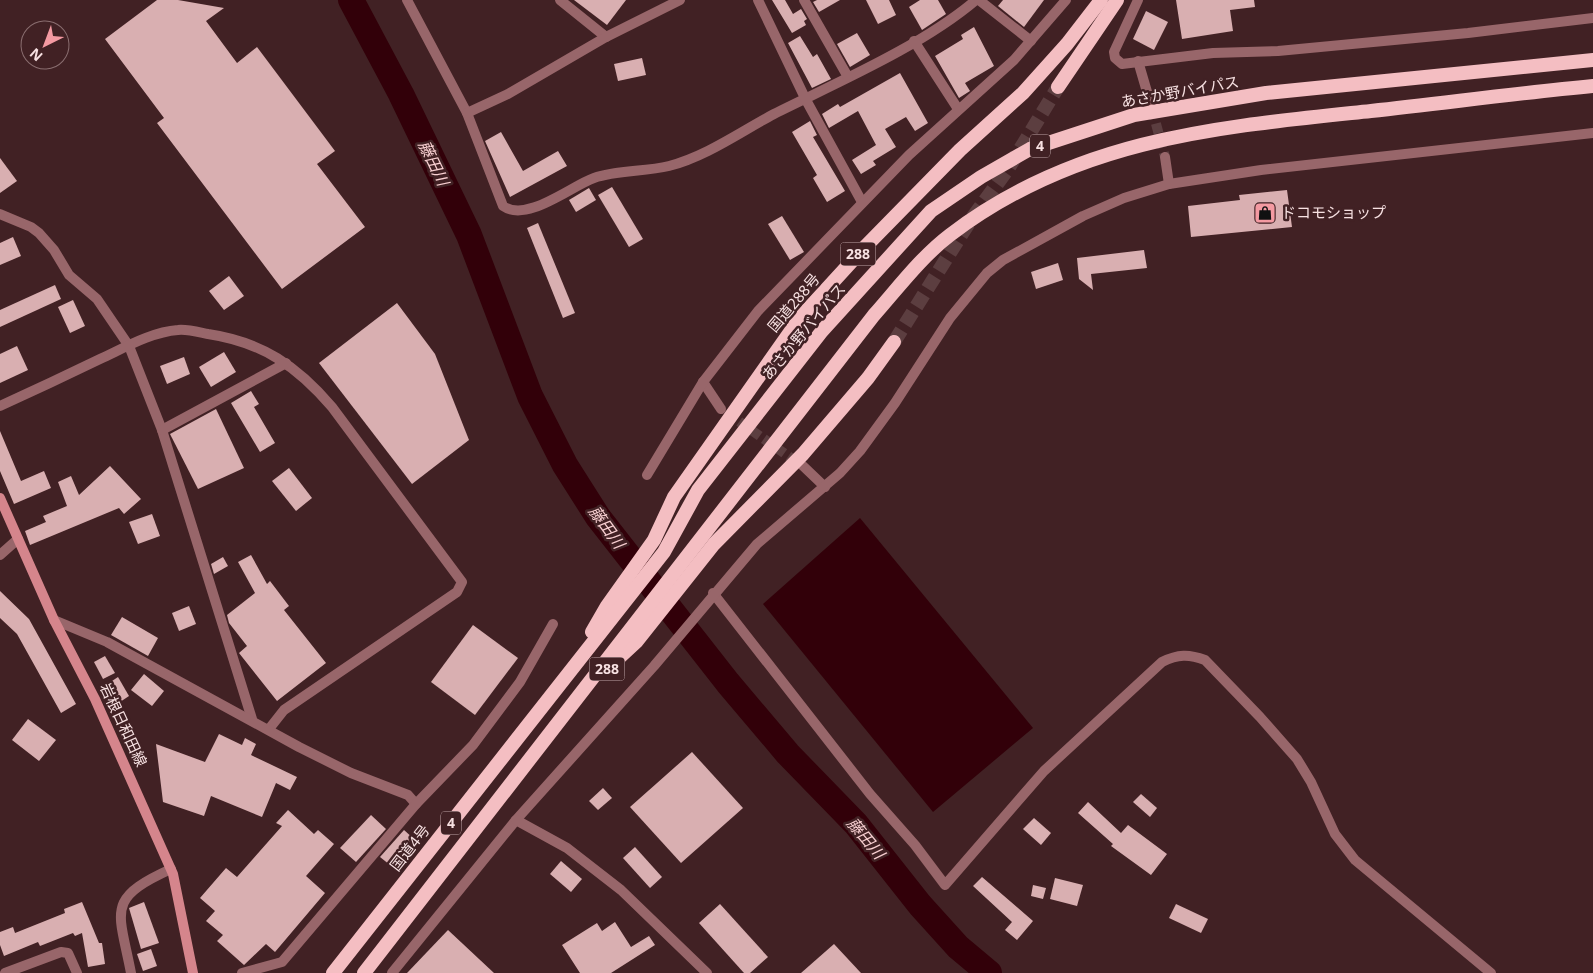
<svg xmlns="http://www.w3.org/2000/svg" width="1593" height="973" font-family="'Noto Sans','Noto Sans JP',sans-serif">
<rect width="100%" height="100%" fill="#412124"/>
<path fill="#320009" d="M860 518 1033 728 933 812 763 604Z"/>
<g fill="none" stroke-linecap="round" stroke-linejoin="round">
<path stroke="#320009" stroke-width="26" d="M351 0 401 94 469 235 530 396 565 465 598 517 728 683 788 754 856 824 920 905 958 947 989 973"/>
</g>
<g fill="#d9afb1">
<path d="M157 0H178L224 8 206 21 237 63 257 47 335 151 317 164 365 227 282 289 157 123 164 118 105 39Z"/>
<path d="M574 0H626L607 25Z"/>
<path d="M772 0H785L793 14 801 9 807 19 804 21 806 25 792 33Z"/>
<path d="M817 0H840L819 12 813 2Z"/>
<path d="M866 0H889L896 15 878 24Z"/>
<path d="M920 0H938L946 14 922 30 909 7Z"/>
<path d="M1003 0H1044L1024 27 998 6Z"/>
<path d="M1176 0H1254L1255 7 1230 10 1233 31 1182 39Z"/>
<path d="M1146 11 1168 22 1154 50 1133 39Z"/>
<path d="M974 27 994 66 965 83 970 91 959 98 935 56 963 39 961 35Z"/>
<path d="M857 33 870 55 850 67 837 44Z"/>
<path d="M800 36 813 57 817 54 831 79 812 88 788 43Z"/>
<path d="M642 58 646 75 618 81 614 64Z"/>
<path d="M900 73 928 123 915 131 906 117 885 129 896 147 873 161 876 165 861 174 852 160 876 145 858 111 829 128 822 114 838 104 840 107Z"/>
<path d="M810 121 817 135 813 137 845 191 827 202 813 178 817 175 792 132Z"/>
<path d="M501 132 523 171 558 151 567 166 510 197 485 141Z"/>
<path d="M0 158 17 181 0 193Z"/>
<path d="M612 187 643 239 629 247 598 195Z"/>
<path d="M589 188 596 200 576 212 569 200Z"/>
<path d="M1287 190 1292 227 1191 237 1188 206 1240 200 1239 195Z"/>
<path d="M782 216 804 252 790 260 768 224Z"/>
<path d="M538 223 575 313 563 318 527 228Z"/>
<path d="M13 237 21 256 0 265V243Z"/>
<path d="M1144 250 1147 268 1091 274 1093 290 1079 279 1077 258Z"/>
<path d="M1058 263 1063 280 1036 289 1031 272Z"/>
<path d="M229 276 244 296 224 310 209 291Z"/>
<path d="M55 285 61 299 0 327V310Z"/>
<path d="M73 300 85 326 70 333 58 307Z"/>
<path d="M397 303 435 354 469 440 412 484 319 363Z"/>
<path d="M17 346 28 370 0 383V354Z"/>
<path d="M224 352 236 372 211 387 199 367Z"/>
<path d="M184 357 190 374 167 384 160 366Z"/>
<path d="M251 391 259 404 254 407 275 443 260 452 231 403Z"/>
<path d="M216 409 244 468 198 489 170 434Z"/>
<path d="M0 431 21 481 44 471 51 488 14 504 0 471Z"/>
<path d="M110 466 141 499 124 514 119 508 30 545 25 531 46 522 43 516 67 506 58 482 71 476 79 495Z"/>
<path d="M289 468 312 498 296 511 272 481Z"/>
<path d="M152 514 160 536 138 544 129 522Z"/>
<path d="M251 555 267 584 270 581 289 606 284 610 326 663 277 701 239 653 247 646 229 623 227 615 255 593 238 562Z"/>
<path d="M223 557 228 566 214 574 211 564Z"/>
<path d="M0 591 29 619 76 704 61 713 17 634 0 618Z"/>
<path d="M189 606 196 624 179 631 172 613Z"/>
<path d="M122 617 158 638 148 656 111 635Z"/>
<path d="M473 625 518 658 475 715 431 682Z"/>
<path d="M105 656 115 673 103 679 94 662Z"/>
<path d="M144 674 164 691 152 706 131 690Z"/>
<path d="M118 677 129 696 120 702 109 683Z"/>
<path d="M28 719 56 740 39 761 12 740Z"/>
<path d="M219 734 242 745 245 738 256 744 251 755 297 777 290 790 276 783 262 817 211 796 204 816 163 802 156 744 205 762Z"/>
<path d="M692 752 743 808 681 863 630 807Z"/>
<path d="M603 788 612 798 598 810 589 801Z"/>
<path d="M1141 794 1157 808 1150 817 1133 802Z"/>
<path d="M1088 802 1121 833 1128 825 1167 854 1151 875 1111 846 1113 844 1078 813Z"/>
<path d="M288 810 314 834 318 830 334 844 306 876 325 893 275 952 266 944 244 965 217 941 223 935 206 921 215 911 200 898 226 868 237 877 282 826 276 823Z"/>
<path d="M371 815 386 829 356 862 340 848Z"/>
<path d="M1034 818 1051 833 1041 845 1023 829Z"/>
<path d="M404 830 414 839 390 865 380 857Z"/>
<path d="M635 847 662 877 650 888 623 858Z"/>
<path d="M561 861 582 879 571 892 550 874Z"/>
<path d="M982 877 1033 921 1017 940 1005 930 1012 922 973 886Z"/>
<path d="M1055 878 1083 885 1077 906 1050 899Z"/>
<path d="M1033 885 1046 888 1043 899 1031 896Z"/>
<path d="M82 902 99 943H102L105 964 88 967 82 933 75 936 73 933 40 946 38 942 4 956 0 945V932L13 927 15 933 65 913 64 909Z"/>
<path d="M144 902 159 943 141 949 129 908Z"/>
<path d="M720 904 768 957 750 973H744L699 923Z"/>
<path d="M1176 904 1208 919 1201 933 1169 918Z"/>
<path d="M615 922 631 947 649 936 655 945 611 973H580L562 945 597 923 602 931Z"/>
<path d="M448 930 494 973H407Z"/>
<path d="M834 944 861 973H801Z"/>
<path d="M151 949 157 966 143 971 137 954Z"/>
</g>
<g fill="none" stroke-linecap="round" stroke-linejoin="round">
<g stroke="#5c3e40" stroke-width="10" stroke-dasharray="10 5" stroke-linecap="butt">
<path d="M1152 109 1165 157"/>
<path d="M727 413 801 465"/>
</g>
<path stroke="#5c3e40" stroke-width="14" stroke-dasharray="14 7" stroke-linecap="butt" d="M894 342 970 221 1008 169 1058 87"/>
<g stroke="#98666a" stroke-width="10">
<path d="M407 0 467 113 503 206C527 223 571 186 594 178 617 170 645 172 669 166 707 156 740 132 774 114 838 82 922 46 976 0"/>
<path d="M560 0 606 37"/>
<path d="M758 0 806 100 862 202"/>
<path d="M804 0 848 77"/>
<path d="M979 0 1031 41"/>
<path d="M1138 0 1114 52 1115 58 1122 64 1213 53 1278 51 1468 33 1593 18"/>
<path d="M914 41 958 109"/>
<path d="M1138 61 1152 109"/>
<path d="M467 113 508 94 606 37 680 0"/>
<path d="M1165 157 1169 184"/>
<path d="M0 214 31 227 39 233 54 250 69 275 97 299 129 346 162 430 252 719"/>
<path d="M703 382 721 409"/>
<path d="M0 406C33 391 67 375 100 359 124 348 151 332 178 330 187 329 198 332 208 334 262 342 297 366 332 407L462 582 457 592 284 710 269 729"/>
<path d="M162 430 286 363"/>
<path d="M802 465 825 487"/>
<path d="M647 475 703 382 758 311 909 155 1014 60 1066 0"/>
<path d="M0 555 18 539"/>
<path d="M713 593 870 794 915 845 945 885 1044 771 1162 662C1178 654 1189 654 1205 660L1260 717 1297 759 1311 782 1335 834 1355 860 1491 973"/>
<path d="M54 620 107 642 299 747 351 773 408 795 416 804"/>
<path d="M5 973 61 952 68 953 77 973"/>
<path d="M131 973C119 910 105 899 171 869"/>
<path d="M242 973 282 962 416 804 473 745 520 682 553 624"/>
<path d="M392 973 516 820 654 666 757 544 840 473 860 451 895 403 950 318 987 273 1003 260 1083 216 1124 198 1169 184 1261 170 1593 133"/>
</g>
<path stroke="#98666a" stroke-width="10" d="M516 820 567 848 621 890 707 973"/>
<path stroke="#d5858c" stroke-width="10" d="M0 498 54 620 95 699 173 874 193 973"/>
<g stroke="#f4bec2" stroke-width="14">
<path d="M1058 87 1117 0"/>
<path d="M592 632 607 606 654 540 674 497 800 318 864 248 960 150 1023 93 1067 44 1101 0"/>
<path d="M610 666 637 641 714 544 803 454 868 378 894 342"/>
<path d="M333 973 664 552 698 490 822 331 931 211 981 177 1030 149 1134 115 1266 93 1593 60"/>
<path d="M364 973 874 315C898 288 921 257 950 235 1077 138 1219 127 1371 111 1445 103 1519 93 1593 86"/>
</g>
</g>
<defs>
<g id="shop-square" transform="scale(1.125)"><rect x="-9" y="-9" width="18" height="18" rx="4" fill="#f49aa2" stroke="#412124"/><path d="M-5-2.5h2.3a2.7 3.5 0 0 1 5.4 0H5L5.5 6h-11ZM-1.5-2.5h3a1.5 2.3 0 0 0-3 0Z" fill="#111"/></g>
</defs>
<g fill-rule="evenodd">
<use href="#shop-square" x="1265" y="213"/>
</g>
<g text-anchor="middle" stroke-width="5" stroke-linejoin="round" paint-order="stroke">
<g fill="#412124" stroke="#c0a7a9" stroke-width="1">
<rect x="1030" y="134.5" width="20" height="23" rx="4"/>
<rect x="840.5" y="242.5" width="35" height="23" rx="4"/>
<rect x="589.5" y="657.5" width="35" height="23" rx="4"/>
<rect x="441" y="811.5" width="20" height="23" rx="4"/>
</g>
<g font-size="14" font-weight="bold" fill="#f7e1e2">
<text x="1040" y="151">4</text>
<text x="858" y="259">288</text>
<text x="607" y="674">288</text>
<text x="451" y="828">4</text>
</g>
<g font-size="15" fill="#f7e1e2" stroke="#412124">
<text transform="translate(1180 92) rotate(-10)" y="5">あさか野バイパス</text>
<text transform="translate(794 303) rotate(-50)" y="5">国道288号</text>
<text transform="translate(804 332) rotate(-50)" y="5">あさか野バイパス</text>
<text transform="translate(123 725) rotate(65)" y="5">岩根日和田線</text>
<text transform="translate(410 848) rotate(-52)" y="5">国道4号</text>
</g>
<g font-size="15" fill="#f7e1e2" stroke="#412124" text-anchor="start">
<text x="1281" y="218">ドコモショップ</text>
</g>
<g font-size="16" font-style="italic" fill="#fad1d3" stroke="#412124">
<text transform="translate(434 163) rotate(64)" y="6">藤田川</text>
<text transform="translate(607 527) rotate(54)" y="6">藤田川</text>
<text transform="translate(866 838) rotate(50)" y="6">藤田川</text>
</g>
</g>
<g transform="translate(45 45) rotate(222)"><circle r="24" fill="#412124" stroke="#8a6e70"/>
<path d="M0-4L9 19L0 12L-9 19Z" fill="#f49aa2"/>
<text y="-8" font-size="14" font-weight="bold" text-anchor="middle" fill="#f7e1e2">N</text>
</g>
</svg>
